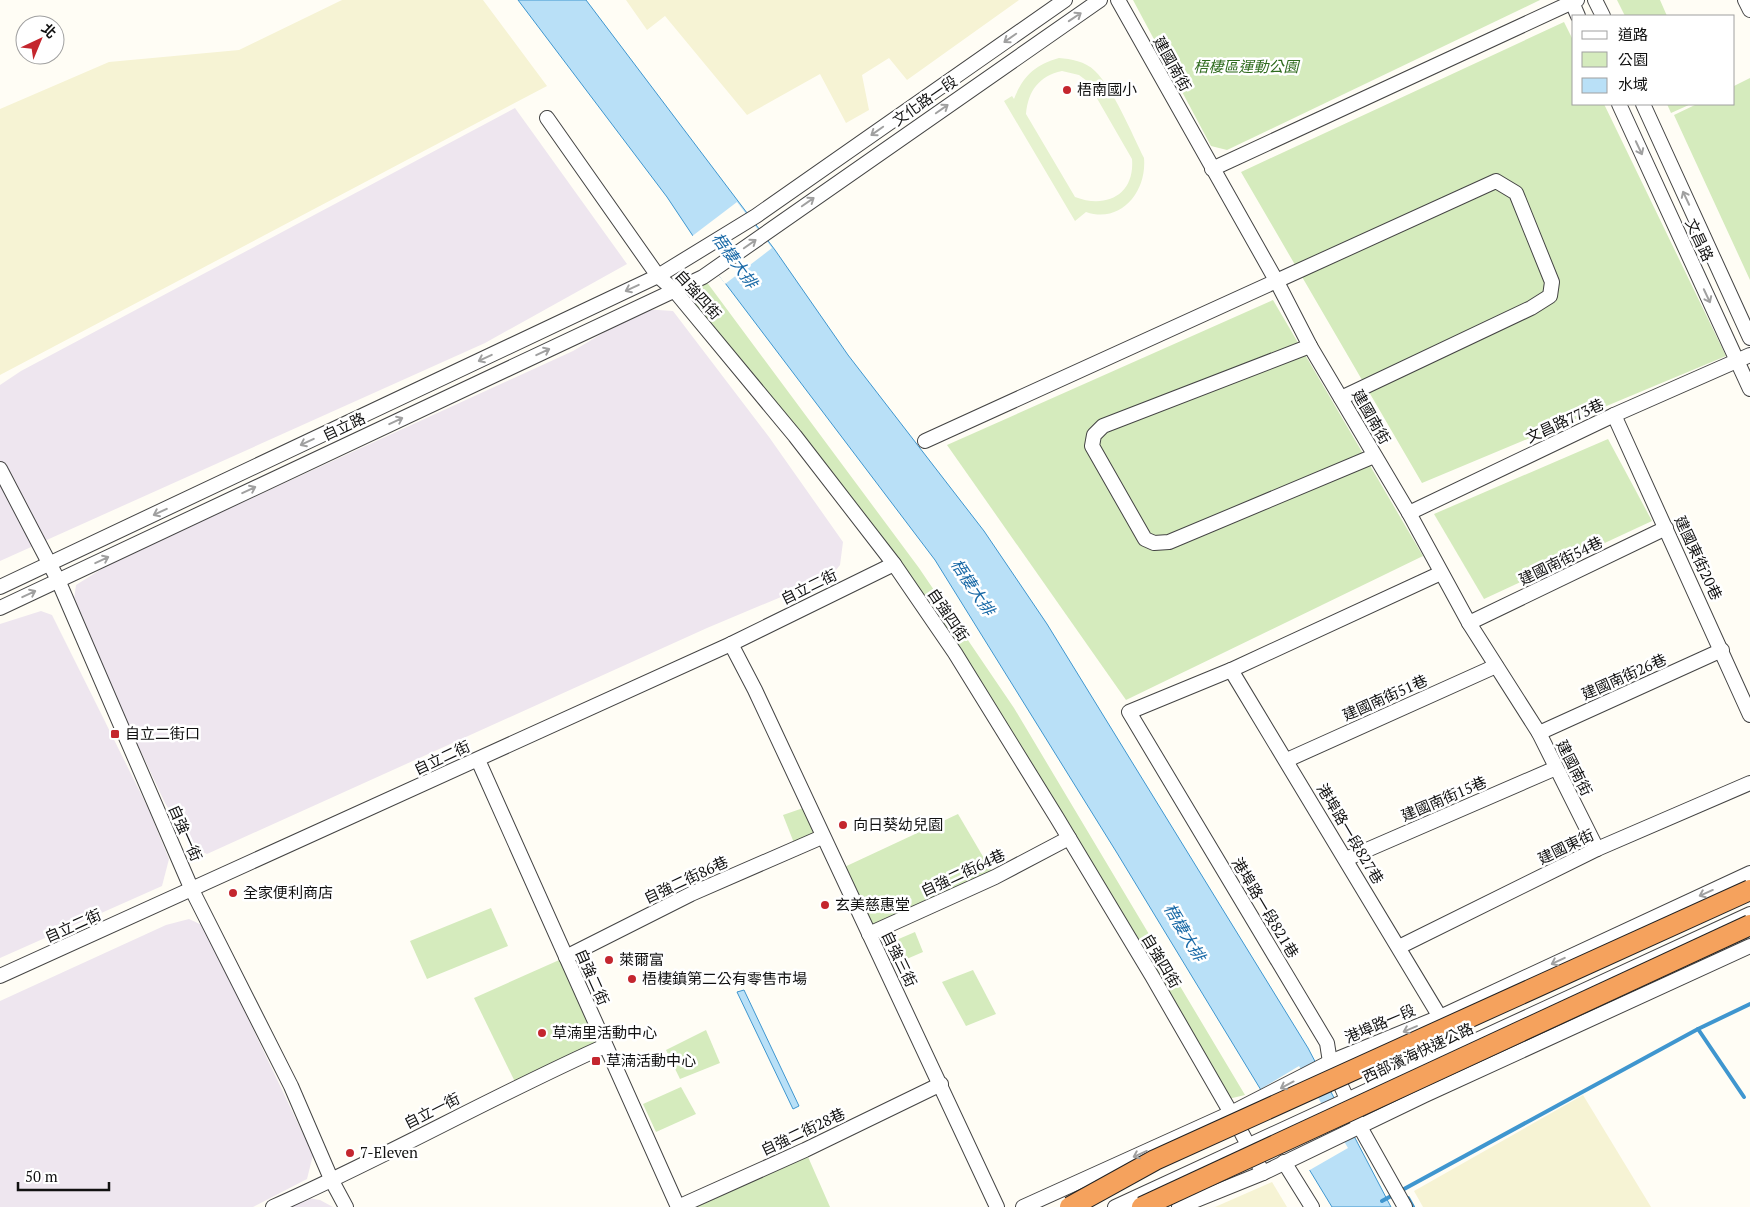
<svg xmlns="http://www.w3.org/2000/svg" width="1750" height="1207" font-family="'PT Serif','Noto Sans TC',serif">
<rect width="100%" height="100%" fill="#fffdf5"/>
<g fill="#eee6ef">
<path d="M515 108 627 264 485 343 0 561V385L21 371Z"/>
<path d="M643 309 673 311 769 437 843 542 840 565 831 576 707 628 207 854 192 847 165 803 73 607 76 585 116 560 573 351Z"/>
<path d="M41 611 52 615 148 808 169 859 162 886 0 958V624Z"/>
<path d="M189 919 204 926 313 1155 307 1179 253 1207H0V1001L166 925Z"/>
<path d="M302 1197 320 1200 333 1207H280Z"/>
</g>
<g fill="#f6f3d4">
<path d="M342 0H483L547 86 0 375V109L109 62 239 50Z"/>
<path d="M626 0H1019L907 80 889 58 862 75 869 110 846 123 820 74 747 115 665 16 647 30Z"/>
<path d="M1583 1095 1651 1207H1423L1414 1191Z"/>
<path d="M1272 1182 1287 1207H1215Z"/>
</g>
<g fill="#d5ebbd">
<path d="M1133 0H1540L1227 150 1211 146Z"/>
<path d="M1617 0H1660L1667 16H1625Z"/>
<path d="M1564 22 1574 42V104H1604L1726 356 1422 483 1241 172Z"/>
<path d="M1750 78V280L1674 115 1697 104H1734V86Z"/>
<path d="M1667 104H1691L1671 113Z"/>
<path d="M703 277 919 568 1014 708 1245 1095 1224 1100 905 581 685 297Z"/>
<path d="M1273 300 1423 556 1126 700 947 445Z"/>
<path d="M1608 439 1652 521 1484 599 1434 514Z"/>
<path d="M809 806 822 837 796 848 783 815Z"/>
<path d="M958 814 995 877 869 934 838 870Z"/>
<path d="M491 908 508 946 427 979 410 941Z"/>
<path d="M915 932 923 952 895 964 887 944Z"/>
<path d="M566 957 605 1046 517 1086 474 998Z"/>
<path d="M973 970 996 1014 966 1026 942 982Z"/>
<path d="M706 1030 720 1063 680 1079 666 1050Z"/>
<path d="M681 1087 696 1114 656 1132 643 1104Z"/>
<path d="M805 1150 830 1207H678Z"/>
</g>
<path fill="#e6f2cf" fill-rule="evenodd" d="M1059 58C1071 59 1085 61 1095 71 1113 88 1132 134 1144 158 1147 192 1121 224 1086 212L1075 221 1004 101 1012 96 1014 99C1023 76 1035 65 1059 58ZM1062 71 1079 75 1087 81 1132 159C1135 195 1106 209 1075 197L1026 114C1028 91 1039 76 1062 71Z"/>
<g fill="#b9e0f7" stroke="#3f96cf">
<path d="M518 0H586L775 250 848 355 984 531 1047 624 1308 1048 1391 1207H1332L1117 853 935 560 719 275 667 197Z"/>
<path d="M744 990 799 1106 793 1109 737 992Z"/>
</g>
<g fill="#fffdf5">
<path d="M737 202 772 248 725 284 691 237Z"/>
<path d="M1299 1066 1348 1148 1308 1171 1259 1090Z"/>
</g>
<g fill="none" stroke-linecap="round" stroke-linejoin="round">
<g stroke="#3f96cf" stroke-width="4">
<path d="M1698 1029 1744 1097"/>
<path d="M1408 1198 1413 1207"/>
<path d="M1382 1201 1698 1029 1750 1004"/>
</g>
<g stroke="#444" stroke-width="16">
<g id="minor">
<path d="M1118 0 1277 282 1310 346 1409 513 1469 623 1539 733 1597 849"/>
<path d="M1571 0 1578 16"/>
<path d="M1595 0 1603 16"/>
<path d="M1745 0 1750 10"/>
<path d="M1619 104 1750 389"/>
<path d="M1643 104 1750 338"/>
<path d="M547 118 658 276 674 290 795 436 894 564 955 653 1057 818 1152 976 1231 1113 1263 1173"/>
<path d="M1212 169 1577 0"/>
<path d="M1310 346 1103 426 1094 435 1092 446 1145 539 1154 543 1169 542 1374 456"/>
<path d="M1614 415 1750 715"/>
<path d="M925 441 1496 181 1516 193 1552 282 1550 296 1531 308 1341 398"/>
<path d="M0 469 58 580 192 890 291 1086 332 1181 346 1207"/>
<path d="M1409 513 1614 415 1750 355"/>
<path d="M0 587 658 276 756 216 1065 0"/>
<path d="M0 608 703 277 1100 0"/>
<path d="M1469 623 1666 528"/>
<path d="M731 644 755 690 997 1207"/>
<path d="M1231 670 1440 1017"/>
<path d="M1539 733 1722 650"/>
<path d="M478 760 678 1207"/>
<path d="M1287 760 1496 666"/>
<path d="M1346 859 1556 768"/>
<path d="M869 934 995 877 1069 838"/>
<path d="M1399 947 1597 849 1750 783"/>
<path d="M566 957 691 894 822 837"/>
<path d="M0 976 731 644 894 564"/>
<path d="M1284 1162 1312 1207"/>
<path d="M273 1207C386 1157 493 1096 605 1046"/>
<path d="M678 1207 805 1150 941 1084"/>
<path d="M1023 1207 1231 1113 1330 1062 1440 1017 1750 873"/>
<path d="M1115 1207 1750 914"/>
<path d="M1179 1207 1263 1173 1425 1095 1750 946"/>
<path d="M1405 1207 1360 1127 1330 1062 1327 1043 1129 712 1231 670 1441 573"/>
</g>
</g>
<use href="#minor" stroke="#fff" stroke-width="14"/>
<g stroke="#222" stroke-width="22" stroke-linecap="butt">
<g id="highway-bridge">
<path d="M1070 1207 1155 1160 1750 890"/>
<path d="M1142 1207 1750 925"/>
</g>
</g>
<use href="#highway-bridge" stroke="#f5a25d" stroke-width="20"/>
</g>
<defs><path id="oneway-shaft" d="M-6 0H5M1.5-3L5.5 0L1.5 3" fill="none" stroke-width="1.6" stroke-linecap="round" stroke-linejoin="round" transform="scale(1.25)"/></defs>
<g stroke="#a0a0a0">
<use href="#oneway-shaft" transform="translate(1075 17) rotate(-34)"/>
<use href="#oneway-shaft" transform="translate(1010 38) rotate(145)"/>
<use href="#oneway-shaft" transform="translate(942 109) rotate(-35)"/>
<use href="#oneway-shaft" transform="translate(877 131) rotate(145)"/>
<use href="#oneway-shaft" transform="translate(1639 148) rotate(65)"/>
<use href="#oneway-shaft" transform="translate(1686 198) rotate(-115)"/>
<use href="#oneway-shaft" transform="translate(808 202) rotate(-35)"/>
<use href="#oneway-shaft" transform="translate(750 244) rotate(-35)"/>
<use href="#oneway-shaft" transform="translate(632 288) rotate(155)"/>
<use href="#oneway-shaft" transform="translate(1707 296) rotate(65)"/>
<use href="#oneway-shaft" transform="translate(543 352) rotate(-25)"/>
<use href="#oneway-shaft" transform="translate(485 358) rotate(155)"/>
<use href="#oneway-shaft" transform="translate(396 421) rotate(-25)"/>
<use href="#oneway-shaft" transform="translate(307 442) rotate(155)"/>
<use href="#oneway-shaft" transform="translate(249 490) rotate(-25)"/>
<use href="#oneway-shaft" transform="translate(160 512) rotate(155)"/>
<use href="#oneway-shaft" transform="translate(102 560) rotate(-25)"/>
<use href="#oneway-shaft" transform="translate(29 594) rotate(-25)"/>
<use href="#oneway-shaft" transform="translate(1706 893) rotate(156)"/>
<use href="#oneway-shaft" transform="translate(1558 961) rotate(155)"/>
<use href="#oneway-shaft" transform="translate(1410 1029) rotate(157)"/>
<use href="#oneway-shaft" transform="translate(1287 1085) rotate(152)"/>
<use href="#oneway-shaft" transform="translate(1140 1154) rotate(156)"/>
</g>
<g fill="#c4262e" stroke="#fff" stroke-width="2">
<circle cx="1067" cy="90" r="5"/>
<rect x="110" y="729" width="10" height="10" rx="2.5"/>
<circle cx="843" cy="825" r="5"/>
<circle cx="233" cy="893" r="5"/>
<circle cx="825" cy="905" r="5"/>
<circle cx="609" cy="960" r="5"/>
<circle cx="632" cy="979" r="5"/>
<circle cx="542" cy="1033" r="5"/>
<rect x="591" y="1056" width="10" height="10" rx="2.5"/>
<circle cx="350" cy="1153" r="5"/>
</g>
<g text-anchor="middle" stroke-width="5" stroke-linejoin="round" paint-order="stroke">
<g font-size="15" fill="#111" stroke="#fff">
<text transform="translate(1172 64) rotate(61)" y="5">建國南街</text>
<text transform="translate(925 101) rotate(-35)" y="5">文化路一段</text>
<text transform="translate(1699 240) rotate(65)" y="5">文昌路</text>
<text transform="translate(698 295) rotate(48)" y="5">自強四街</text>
<text transform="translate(1371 417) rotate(60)" y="5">建國南街</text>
<text transform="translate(1565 421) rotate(-25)" y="5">文昌路773巷</text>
<text transform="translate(344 427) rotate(-25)" y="5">自立路</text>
<text transform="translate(1698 558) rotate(65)" y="5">建國東街20巷</text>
<text transform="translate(1561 561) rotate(-26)" y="5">建國南街54巷</text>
<text transform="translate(809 587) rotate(-26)" y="5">自立二街</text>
<text transform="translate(948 615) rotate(56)" y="5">自強四街</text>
<text transform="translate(1624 677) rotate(-24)" y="5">建國南街26巷</text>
<text transform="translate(1385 698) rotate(-24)" y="5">建國南街51巷</text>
<text transform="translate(442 758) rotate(-25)" y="5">自立二街</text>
<text transform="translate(1574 768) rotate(63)" y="5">建國南街</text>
<text transform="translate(1444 799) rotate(-23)" y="5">建國南街15巷</text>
<text transform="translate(185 833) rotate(66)" y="5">自強一街</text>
<text transform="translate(1350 834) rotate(59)" y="5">港埠路一段827巷</text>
<text transform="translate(1566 847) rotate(-26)" y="5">建國東街</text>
<text transform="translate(963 873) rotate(-25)" y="5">自強二街64巷</text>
<text transform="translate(686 880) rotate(-25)" y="5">自強二街86巷</text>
<text transform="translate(1265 908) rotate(59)" y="5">港埠路一段821巷</text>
<text transform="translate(73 926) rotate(-24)" y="5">自立二街</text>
<text transform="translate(899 959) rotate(64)" y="5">自強三街</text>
<text transform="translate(1161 961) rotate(59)" y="5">自強四街</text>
<text transform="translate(592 977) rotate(66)" y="5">自強二街</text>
<text transform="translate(1380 1024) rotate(-23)" y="5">港埠路一段</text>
<text transform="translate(1418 1053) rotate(-25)" y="5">西部濱海快速公路</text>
<text transform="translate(432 1111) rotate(-27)" y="5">自立一街</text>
<text transform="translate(803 1132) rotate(-25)" y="5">自強二街28巷</text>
</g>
<g font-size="15" font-style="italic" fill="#2f6b1f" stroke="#fff">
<text x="1246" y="72">梧棲區運動公園</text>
</g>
<g font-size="15" fill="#111" stroke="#fff" text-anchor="start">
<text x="1077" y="95">梧南國小</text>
<text x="125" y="739">自立二街口</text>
<text x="853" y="830">向日葵幼兒園</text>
<text x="243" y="898">全家便利商店</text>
<text x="835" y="910">玄美慈惠堂</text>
<text x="619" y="965">萊爾富</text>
<text x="642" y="984">梧棲鎮第二公有零售市場</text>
<text x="552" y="1038">草湳里活動中心</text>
<text x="606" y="1066">草湳活動中心</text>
<text x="360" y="1158">7-Eleven</text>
</g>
<g font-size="16" font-style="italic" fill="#1768a6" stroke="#fff">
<text transform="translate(735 260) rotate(54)" y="6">梧棲大排</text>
<text transform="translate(973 587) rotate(56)" y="6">梧棲大排</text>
<text transform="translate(1185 932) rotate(59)" y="6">梧棲大排</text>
</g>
</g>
<rect x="1572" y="15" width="162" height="90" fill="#ffffff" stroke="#a0a0a0"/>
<rect x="1582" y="31" width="25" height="8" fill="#ffffff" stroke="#a0a0a0"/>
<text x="1618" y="40" font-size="15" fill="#111111">道路</text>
<rect x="1582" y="52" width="25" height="15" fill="#d5ebbd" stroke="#a0a0a0"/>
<text x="1618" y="65" font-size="15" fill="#111111">公園</text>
<rect x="1582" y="78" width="25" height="15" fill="#b9e0f7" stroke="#a0a0a0"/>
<text x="1618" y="90" font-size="15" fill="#111111">水域</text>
<g transform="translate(40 40) rotate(44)"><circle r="24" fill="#ffffff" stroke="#a0a0a0"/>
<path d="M0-4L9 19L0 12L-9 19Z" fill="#c4262e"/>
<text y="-8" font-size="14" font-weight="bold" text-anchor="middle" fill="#111111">北</text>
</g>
<path d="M18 1182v8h91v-8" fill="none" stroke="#111111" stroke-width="2.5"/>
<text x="25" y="1182" font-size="15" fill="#111111" stroke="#ffffff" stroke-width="4" paint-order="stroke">50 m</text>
</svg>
